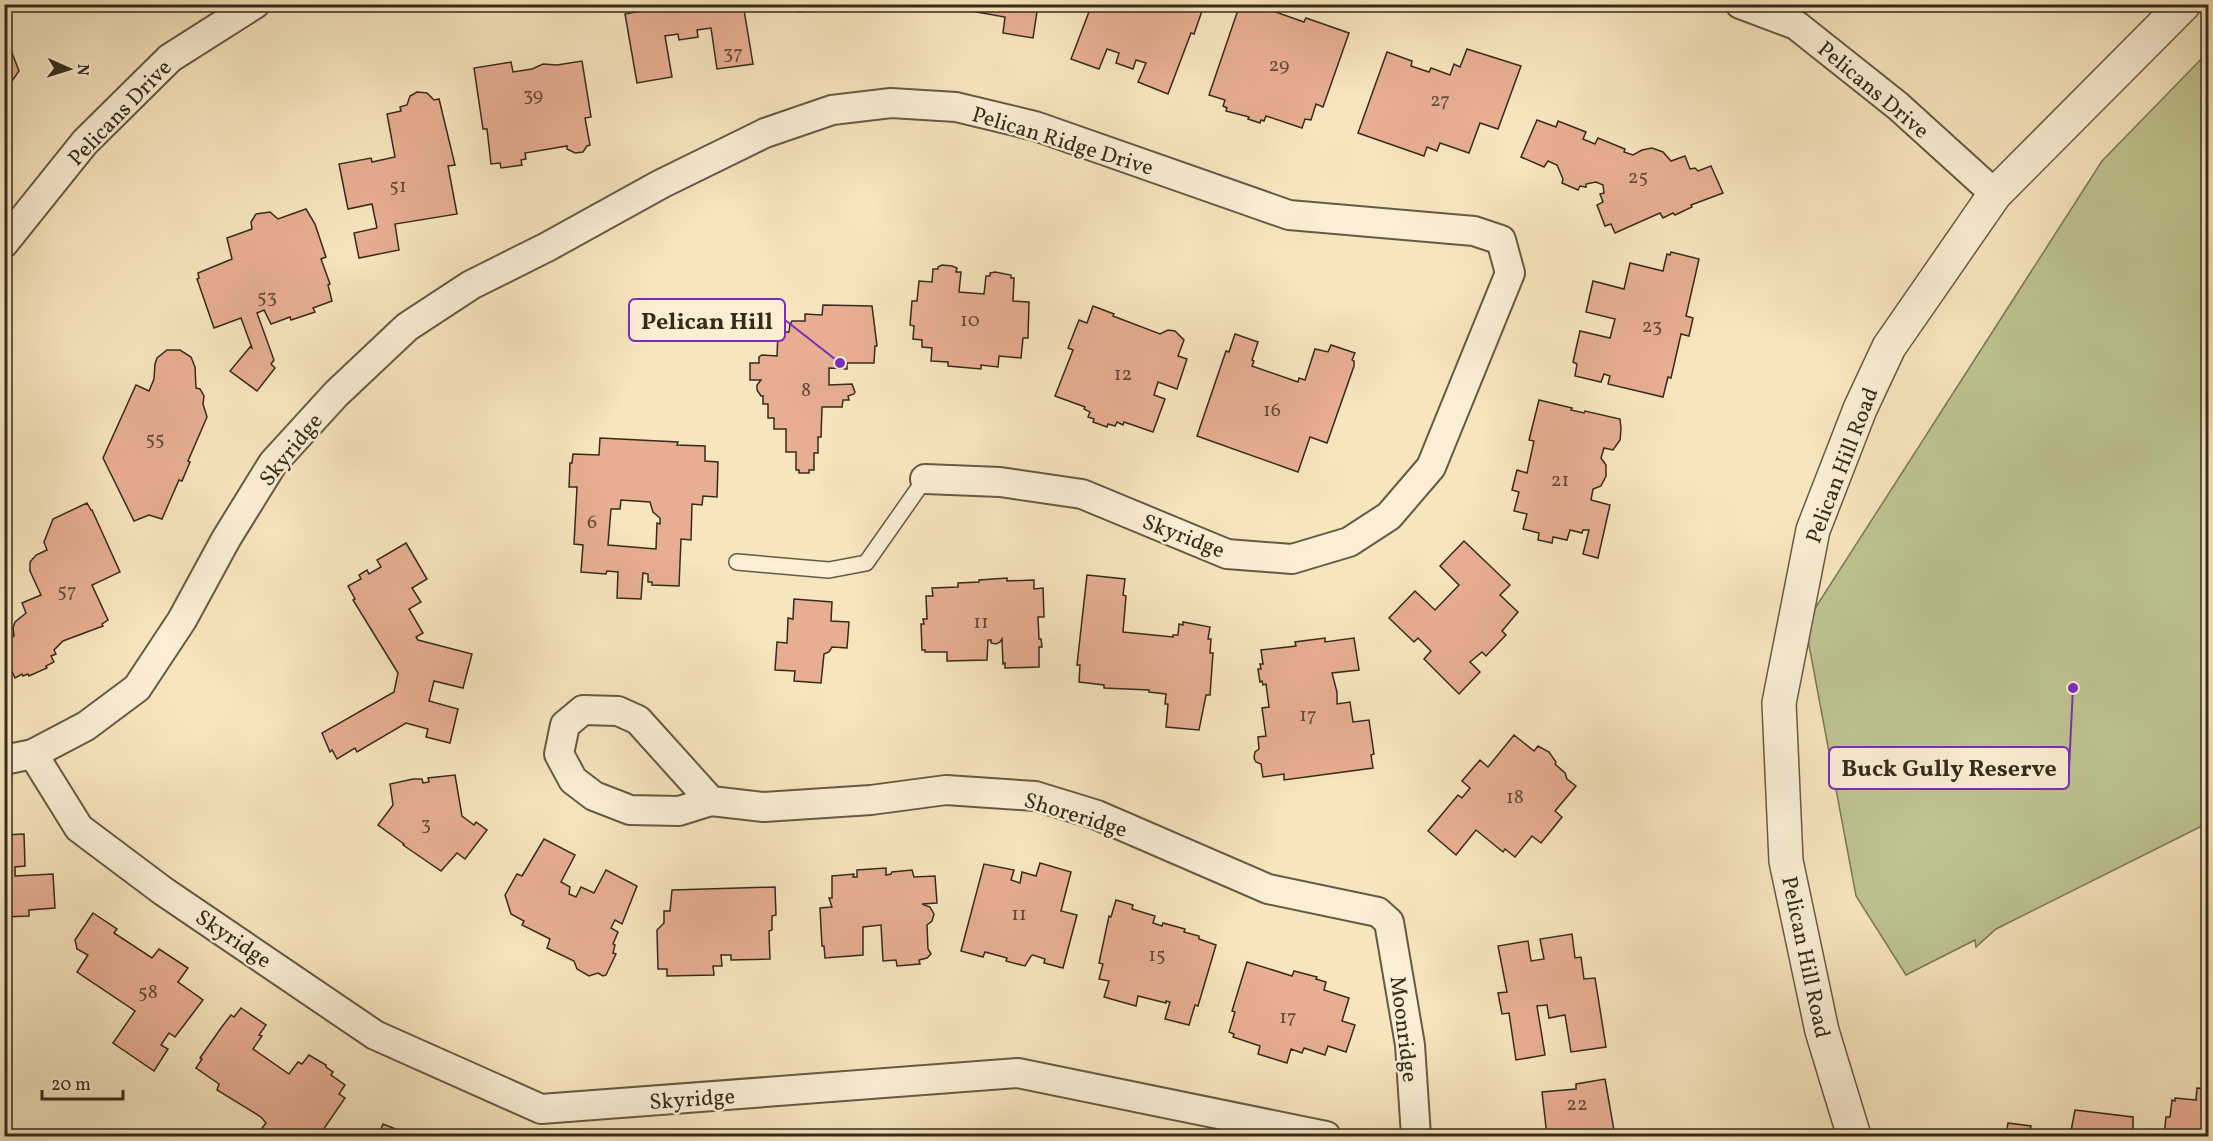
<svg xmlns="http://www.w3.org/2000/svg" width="2213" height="1141" font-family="Vollkorn,serif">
<rect width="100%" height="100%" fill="#f7e5bd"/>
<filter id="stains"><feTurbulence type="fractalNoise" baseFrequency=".00333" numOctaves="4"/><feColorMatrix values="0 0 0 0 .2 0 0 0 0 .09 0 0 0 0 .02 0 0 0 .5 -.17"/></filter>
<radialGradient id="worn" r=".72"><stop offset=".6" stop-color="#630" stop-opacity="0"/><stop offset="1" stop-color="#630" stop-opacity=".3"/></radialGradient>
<path fill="#bec490" stroke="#7a7856" stroke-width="1.5" d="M2208 52V823L1996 929 1976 947 1975 940 1906 975 1856 896 1805 624 2102 161Z"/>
<g fill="#e8ae92" stroke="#352b1d" stroke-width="1.5" fill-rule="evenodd">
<path d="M646 4H743L753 64 717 69 711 28 697 30 698 37 679 40 678 34 665 36 672 77 637 83 625 14 647 10Z"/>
<path d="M776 4H819L820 10 798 12 797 6 776 8Z"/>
<path d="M833 4H861L833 7Z"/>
<path d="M949 4 1038 5 1033 38 1003 33 1005 17 949 7Z"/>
<path d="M1092 4H1194L1203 8 1194 34 1191 33 1168 94 1138 82 1146 63 1136 60 1133 69 1116 63 1119 53 1107 49 1099 69 1071 59Z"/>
<path d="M1240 4H1253L1304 22 1306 18 1349 33 1323 107 1316 104 1311 120 1305 119 1302 128 1266 116 1264 121 1261 120 1260 123 1248 119 1249 117 1226 111 1227 108 1223 106 1225 100 1209 95Z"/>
<path d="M4 40 10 54 12 53 19 71 5 91 8 93 4 97Z"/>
<path d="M1467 49 1521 66 1498 129 1480 123 1469 153 1440 143 1437 151 1427 147 1424 156 1358 133 1387 52 1412 61 1411 66 1429 72 1431 68 1450 75 1454 64 1460 67Z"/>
<path d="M582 61 591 117 585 118 590 145 587 146 583 152 575 153 567 149V146L525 153 526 159 521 160 522 165 501 168 500 163 491 164 487 129H483L474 68 511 62 513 72 532 69 543 64 557 65Z"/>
<path d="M417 92 427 93 434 100 439 99 455 165 448 166 457 214 395 224 399 250 359 258 354 233 377 228 372 204 348 209 339 164 371 158 372 162 395 157 387 114 401 111 400 107 407 105 410 96Z"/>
<path d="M1537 120 1556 127 1558 121 1586 132 1583 139 1595 144 1598 138 1625 149 1624 152 1633 155 1642 150 1652 148 1663 152 1671 161 1685 156 1690 169 1695 168 1698 171 1711 166 1723 193 1691 205 1692 207 1675 215 1673 213 1663 218 1660 213 1615 233 1611 224 1605 226 1597 205 1603 202 1600 194 1604 193 1603 185 1596 182 1586 184V187L1580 186 1578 190 1562 183 1563 179 1557 165 1548 161 1544 167 1521 157Z"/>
<path d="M306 209 315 224 326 257 321 259 330 284 328 285 332 301 313 308 315 312 291 320 290 317 271 324 264 310 257 313 274 360 271 364 275 368 257 391 230 371 250 347 252 348 241 318 214 328 197 279 199 278 198 273 232 259 227 238 252 229 251 222 256 214 270 212 278 219Z"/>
<path d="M1671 252 1699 259 1686 316 1693 318 1689 336 1681 334 1671 378 1668 377 1663 397 1608 384 1610 376 1604 374 1601 382 1575 376 1577 364 1573 362 1580 331 1610 338 1615 319 1586 312 1593 281 1624 289 1630 263 1663 271 1667 254 1670 255Z"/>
<path d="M942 265 952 266 957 268 956 272H961L959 292 984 294 986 276H990V273L995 272 1011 275V278H1014L1013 301 1029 302 1028 338H1023L1021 358 999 356 998 367 981 365V369L948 366V362L931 361 932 348 922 347V340L913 339 914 326 910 325 912 301H917L919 281 932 282 933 269H938V267Z"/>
<path d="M823 305 872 306 877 346H875L874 363H847V369L829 368V385L852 384 855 392 854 394 848 396 849 400H843L842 407H822L821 437H818V453H814V470H809V473H799V470H796V452H786V429H774V418H768V404H763V396H761L757 390V385L761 380H750V363H759V357L762 355 777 356 778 332H789L790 324 792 321H805V314L822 315Z"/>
<path d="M1093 306 1114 314 1113 316 1160 334 1168 330 1175 331 1184 340 1178 356 1187 359 1177 389 1158 382 1154 395 1165 399 1153 432 1124 422 1123 425 1117 422 1115 426 1108 424 1107 427 1093 422 1094 419 1088 417 1090 412 1084 409 1085 407 1055 396 1073 350 1068 348 1079 320 1087 323Z"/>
<path d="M1235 334 1258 342 1252 360 1254 361 1252 366 1298 382 1299 378 1305 380 1315 349 1328 352 1331 345 1355 353 1352 360 1354 361V366L1327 443 1310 437 1298 472 1197 436 1226 351 1229 352Z"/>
<path d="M167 350H180L191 357 195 367 196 388 200 389 204 396 203 404 207 417 188 461 190 462 182 481 179 480 162 519 149 515 134 521 103 458 136 385 149 391 154 379 155 364 157 358Z"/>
<path d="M1539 400 1572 408 1571 410 1584 413 1585 411 1620 419 1621 429 1620 440 1613 450 1604 448 1601 458 1606 465V476L1601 486 1593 489 1591 500 1610 505 1598 558 1583 554 1589 530H1583L1582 533 1570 530 1567 540 1553 537 1552 543 1538 540 1539 533 1523 529 1527 514 1514 511 1519 492 1512 490 1517 470 1527 473 1534 441 1529 440Z"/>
<path d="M600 438 678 442 677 445 705 446V461L718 462 717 497 703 496 702 505 692 504 691 540 681 539 679 586 652 585V582H648V574L643 573 641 599 617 598 618 572 607 571 606 574 581 572 583 545 574 544 577 487H569L570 463H572L573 454 599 455ZM621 500 650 502 653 512 660 518V524L657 523 656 549 608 545 611 509H620Z"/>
<path d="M87 503 91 510H92L120 572 92 585 108 620 102 624 103 626 63 641 54 650 56 654 51 656 54 662 46 666 47 668 29 676 28 674 23 676 22 674 15 678 9 665 4 666V640L14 636 13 628 15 622 26 613 22 603 41 595 30 571V562L36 555 47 550 44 542 53 519Z"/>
<path d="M1464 541 1510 585 1500 595 1518 612 1502 631 1506 635 1486 656 1482 652 1470 662 1480 672 1459 694 1424 659 1431 651 1418 638 1414 642 1389 618 1415 591 1435 610 1459 585 1440 566Z"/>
<path d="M406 543 427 579 412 588 421 602 409 609 423 633 416 637 418 640 472 654 463 688 434 681 429 701 458 709 450 743 426 737 428 729 406 723 357 752 355 748 337 759 332 750 330 752 322 733 394 692 398 673 353 600 355 599 348 586 361 579 359 575 367 570 369 574 381 567 377 560Z"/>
<path d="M1087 575 1125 579 1123 595 1126 596 1123 632 1173 637V635H1178L1179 624 1183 625V622L1210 627 1208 639H1211L1210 653H1213L1210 695H1206L1199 730 1166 727 1168 704H1165L1166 694 1149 692V690L1104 688V685L1079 682 1080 665H1077Z"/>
<path d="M1007 578V581L1034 580V589L1043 588 1044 617H1038L1039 639H1041L1042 647H1039V667L1005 668V663L1003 664 1002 639 1000 642 996 644 991 643V640H988L987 660 947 661V652H925V650H922L921 624H924L923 619H927L926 596H933L932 588 958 587V583L979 582V580Z"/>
<path d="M794 599 832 602 831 621 849 622 847 648 832 647 829 652 824 654 821 683 794 681 795 671 775 670 777 642 787 643 788 618 793 619Z"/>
<path d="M1325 638V642L1354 638 1359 670 1332 673 1337 692V704L1350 702 1353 722 1369 720 1374 754 1371 755 1373 768 1284 780V774L1263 777 1261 764 1256 762 1254 758 1255 752 1259 749 1258 737 1266 736 1262 708 1269 707 1266 684 1263 685 1262 681 1260 682 1258 669H1261L1260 664H1263L1261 650 1296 646 1295 642Z"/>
<path d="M1514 735 1534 751 1538 746 1549 752 1556 762 1555 764 1565 773 1567 779 1576 786 1555 811 1562 817 1541 843 1532 836 1515 857 1505 849 1503 852 1476 830 1456 855 1428 831 1458 795 1462 798 1470 788 1462 781 1480 760 1488 767Z"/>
<path d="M455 775 462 816 474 825 476 822 487 830 465 859 457 853 441 871 403 845 404 844 378 825 393 805 390 784 413 779H422L423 783 429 782 428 778Z"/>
<path d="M24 834 25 866 15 867V876L53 874 55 908 29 910V916L4 917V835Z"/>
<path d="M544 839 575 855 561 882 570 887 569 894 576 897 581 887 594 893 606 870 637 886 622 924 615 920 611 928 618 932 613 944 615 945 613 953 616 954 606 975 603 976 598 973 589 976 577 969 574 961 547 948 550 939 522 925 524 921 511 914 505 895 517 874 522 876Z"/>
<path d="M1040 863 1071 872 1061 911 1077 915 1063 968 1044 963 1045 959 1033 955 1031 956 1025 966 1006 961 1007 958 985 952 983 957 961 951 984 864 1014 870 1011 880 1020 883 1022 872 1036 876Z"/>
<path d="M886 868V875L891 874 892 872 912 870 914 877 935 876 937 903 922 904 930 907 934 914 932 921 927 925 928 949 931 954 927 958 919 960 920 964 897 966 896 960 883 961 881 925 863 927V955L825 958 824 946H822L820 908 832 907 829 898H832V876L854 874 853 877H857V870Z"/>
<path d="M775 887 776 915 772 916V930L769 931 770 959 731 960V955H721L722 966H713L714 975 667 976V969H658L657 930 664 923V911H670L672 890Z"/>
<path d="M1116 900 1133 905 1132 909 1155 916 1153 923 1162 926 1163 923 1185 929 1184 932 1199 936V939L1216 945 1198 1006 1195 1005 1189 1025 1165 1019 1170 1002 1166 1001V1003L1138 996 1136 1006 1104 997 1109 981 1099 979 1103 964 1099 963 1109 916 1111 917Z"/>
<path d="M93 913 117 929 114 933 152 958 159 949 188 968 178 982 203 1000 175 1037 169 1033 161 1045 168 1049 154 1071 113 1043 135 1011 77 972 88 955 77 949 75 940Z"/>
<path d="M1572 934 1575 958 1581 957 1584 979 1595 978 1606 1047 1571 1052 1565 1015 1549 1018 1547 1005 1537 1006 1545 1055 1516 1060 1509 1013 1502 1014 1498 993 1507 992 1498 946 1528 941 1531 961 1544 959 1540 939Z"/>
<path d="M1247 962 1292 976 1294 971 1317 977 1316 979 1326 982 1324 990 1349 998 1342 1021 1355 1025 1346 1052 1328 1046 1325 1055 1304 1048 1302 1053 1291 1049 1287 1063 1258 1054 1260 1046 1233 1037 1234 1034 1229 1032 1235 1012 1232 1011Z"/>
<path d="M241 1008 266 1025 259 1035 262 1036 253 1049 289 1074 298 1062 302 1064 309 1055 326 1065V1067L333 1072 331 1075 345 1085 339 1094 345 1098 319 1136H265L259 1132 266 1123 261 1117 217 1090 219 1084 196 1068 202 1059 200 1058 221 1028 231 1015 234 1017Z"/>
<path d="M1605 1079 1615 1136H1547L1542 1092 1576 1089V1084Z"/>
<path d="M2197 1088 2208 1089V1136H2164L2166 1117H2170L2172 1100 2175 1101V1098L2196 1100Z"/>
<path d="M2075 1110 2133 1117V1136H2070Z"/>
<path d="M2008 1123 2031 1126 2029 1136H2006Z"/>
<path d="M383 1124 413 1136H378Z"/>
</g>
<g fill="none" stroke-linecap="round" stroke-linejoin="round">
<g stroke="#665a45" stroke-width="18">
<path id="service" d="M737 562 829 570 866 563 925 479"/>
</g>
<g stroke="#665a45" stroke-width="32">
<g id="minor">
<path d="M1740 4 1796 25 1898 106 1995 194"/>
<path d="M4 243 85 142 170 58 255 4"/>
<path d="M33 754 79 828 163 891 375 1035 541 1109 1018 1073 1326 1136"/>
<path d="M4 760 33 754 86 726 137 688 182 620 226 539 273 463 336 394 407 327 471 285 547 247 661 184 765 133 832 110 891 103 956 107 1035 126 1289 215 1474 231 1501 240 1510 273 1431 467 1389 516 1349 542 1292 559 1227 554 1082 494 1000 482 925 479"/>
<path d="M711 801 679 811 630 810 594 796 573 780 559 754 565 725 583 710 618 711 638 720 711 801 764 807 871 800 946 790 1035 796 1097 815 1268 889 1378 912 1389 922 1410 1045 1416 1136"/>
</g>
</g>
<g stroke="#665a45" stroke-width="36">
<path id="tertiary" d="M1854 1136 1822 1031 1786 861 1779 703 1813 530 1860 409 1889 347 1995 194 2184 4"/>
</g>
<use href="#service" stroke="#faeed4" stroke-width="15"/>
<use href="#minor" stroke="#faeed4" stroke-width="28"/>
<use href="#tertiary" stroke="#faeed4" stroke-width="33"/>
</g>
<g text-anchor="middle" stroke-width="5" stroke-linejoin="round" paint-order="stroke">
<g font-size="20" fill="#624c3a">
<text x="733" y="59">37</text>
<text x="1279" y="71">29</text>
<text x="533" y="101">39</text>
<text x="1440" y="106">27</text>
<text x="1638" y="183">25</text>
<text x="398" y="192">51</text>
<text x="267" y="303">53</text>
<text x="970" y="326">10</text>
<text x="1652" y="332">23</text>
<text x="1123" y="380">12</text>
<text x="806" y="396">8</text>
<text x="1272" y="416">16</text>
<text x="155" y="445">55</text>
<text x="1560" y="486">21</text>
<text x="592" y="528">6</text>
<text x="67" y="597">57</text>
<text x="981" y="628">11</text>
<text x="1308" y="721">17</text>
<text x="1515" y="803">18</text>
<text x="426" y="830">3</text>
<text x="1019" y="920">11</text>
<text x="1157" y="961">15</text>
<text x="148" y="998">58</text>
<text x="1288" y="1023">17</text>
<text x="1577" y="1110">22</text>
</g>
<g font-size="22" fill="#352b1d" stroke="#faeed4">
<text transform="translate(1874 89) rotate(40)" y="8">Pelicans Drive</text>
<text transform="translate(119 112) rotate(-46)" y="8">Pelicans Drive</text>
<text transform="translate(1063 140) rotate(17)" y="8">Pelican Ridge Drive</text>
<text transform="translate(290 449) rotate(-51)" y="8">Skyridge</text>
<text transform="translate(1841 465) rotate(-69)" y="8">Pelican Hill Road</text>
<text transform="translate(1184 535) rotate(21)" y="8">Skyridge</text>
<text transform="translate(1076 814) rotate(17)" y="8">Shoreridge</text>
<text transform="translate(234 938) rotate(34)" y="8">Skyridge</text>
<text transform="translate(1807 957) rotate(78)" y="8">Pelican Hill Road</text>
<text transform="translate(1405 1029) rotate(83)" y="8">Moonridge</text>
<text transform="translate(692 1098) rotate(-4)" y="8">Skyridge</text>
</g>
</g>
<path fill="none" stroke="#7b2cbf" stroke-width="2" d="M840 363L785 320M2073 688L2069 768"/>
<g fill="#7b2cbf" stroke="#faeed4" stroke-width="2">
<circle cx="840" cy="363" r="6"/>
<circle cx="2073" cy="688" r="6"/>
</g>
<g fill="#faeed4" stroke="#7b2cbf" stroke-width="2">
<rect x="629" y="299" width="156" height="42" rx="6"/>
<rect x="1829" y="747" width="240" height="42" rx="6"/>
</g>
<g font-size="24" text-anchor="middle" font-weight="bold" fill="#352b1d">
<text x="707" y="329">Pelican Hill</text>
<text x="1949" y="776">Buck Gully Reserve</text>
</g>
<rect width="2213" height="1141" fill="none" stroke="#f7e5bd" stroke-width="24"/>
<rect x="6" y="6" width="2201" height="1129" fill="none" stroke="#352b1d" stroke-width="3"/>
<rect x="12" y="12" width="2189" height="1117" fill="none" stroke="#352b1d" stroke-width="1.5"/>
<g transform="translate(69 69) rotate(93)" stroke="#faeed4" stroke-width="4.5" paint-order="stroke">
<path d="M0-4.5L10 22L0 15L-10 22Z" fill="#352b1d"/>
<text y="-9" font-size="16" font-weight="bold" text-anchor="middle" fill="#352b1d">N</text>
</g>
<path d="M42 1090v9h81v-9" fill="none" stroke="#352b1d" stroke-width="3"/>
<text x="51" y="1090" font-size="18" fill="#352b1d" stroke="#faeed4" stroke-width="4.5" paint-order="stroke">20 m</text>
<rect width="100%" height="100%" filter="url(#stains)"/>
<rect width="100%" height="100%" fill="url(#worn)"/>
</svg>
